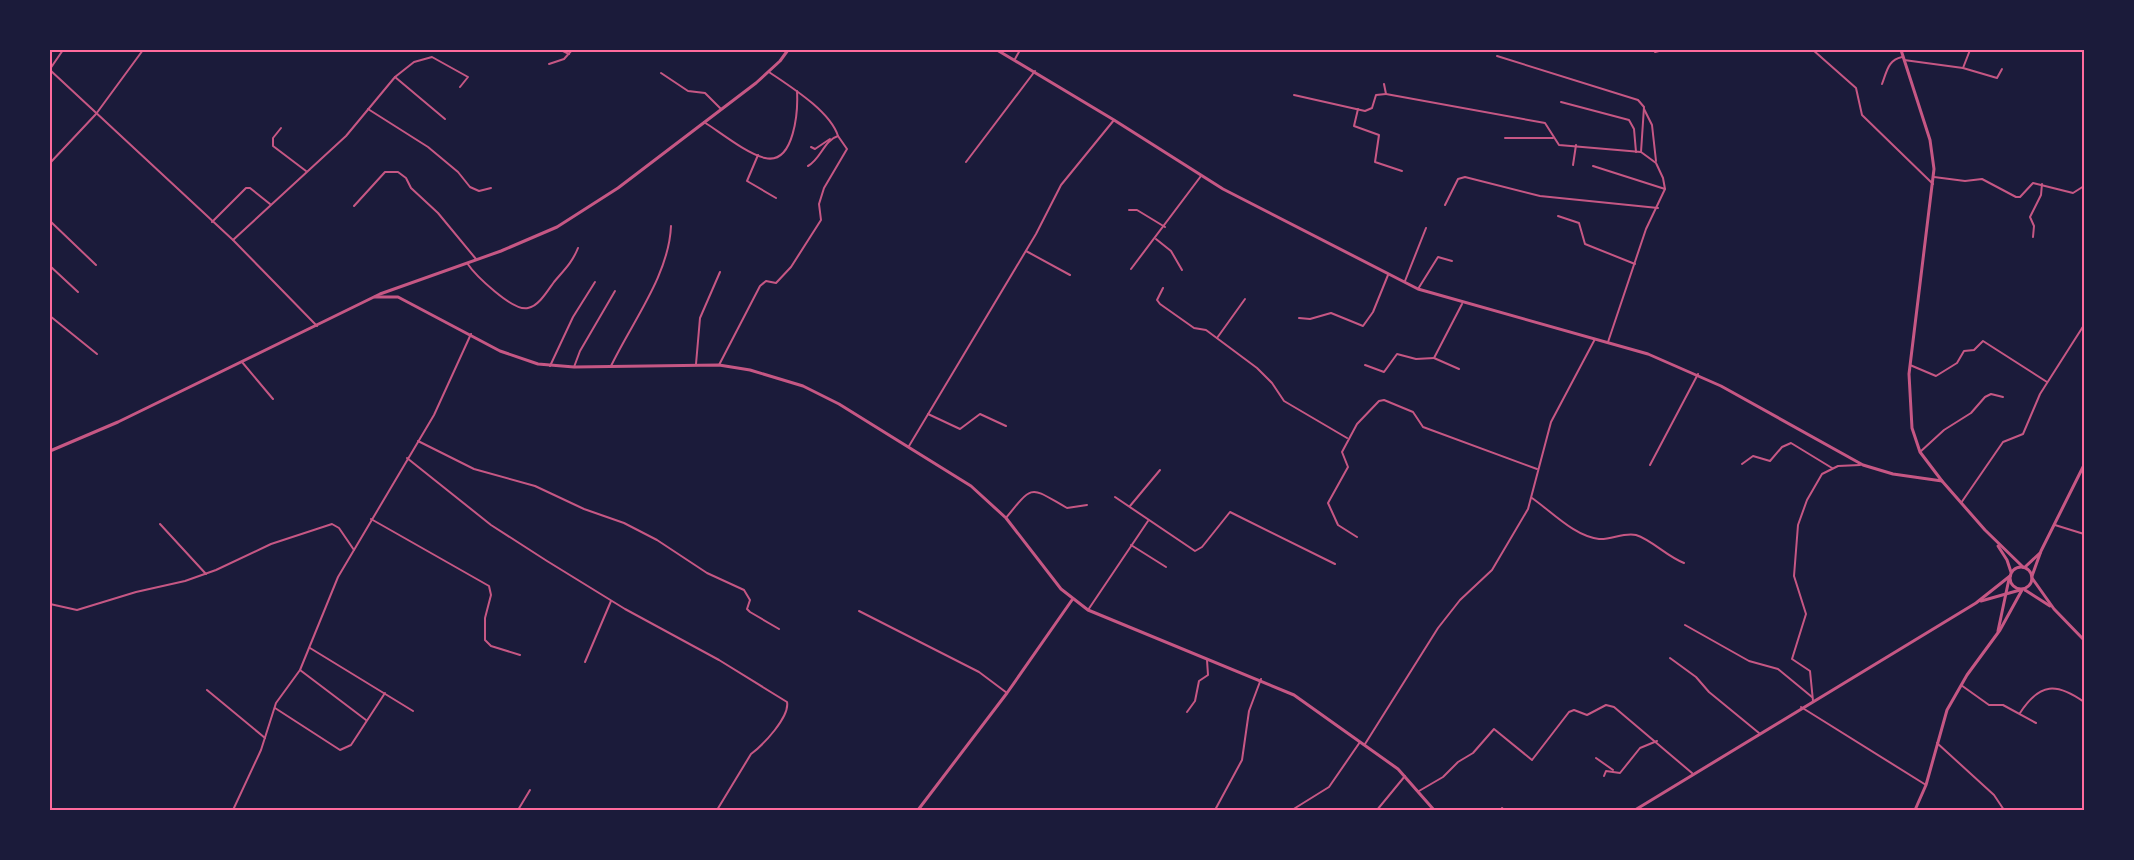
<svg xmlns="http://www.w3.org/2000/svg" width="2134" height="860" font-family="'DM Sans',sans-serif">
<rect width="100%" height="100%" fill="#1b1b3a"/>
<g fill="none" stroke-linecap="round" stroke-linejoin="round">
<g stroke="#c65784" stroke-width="2">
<path d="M561 50 569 54"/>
<path d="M1813 50 1856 88 1862 115 1933 184"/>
<path d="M1655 52 1663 50"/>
<path d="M1497 56 1638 100 1644 107 1641 152"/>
<path d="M1015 59 1020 50"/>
<path d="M1904 60 1963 68 1997 78 2002 69"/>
<path d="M549 64 564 59 572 50"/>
<path d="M1963 68 1970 50"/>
<path d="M50 69 63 50"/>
<path d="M50 70 233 240 317 326"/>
<path d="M769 72C791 87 830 111 838 136 824 140 821 159 808 166"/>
<path d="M661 73 688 91 705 93 721 109"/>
<path d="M395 77 445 119"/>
<path d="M1384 84 1386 94 1545 123 1559 145 1641 152 1656 163 1663 178 1665 189 1646 229 1608 342"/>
<path d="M1882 84C1887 71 1888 60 1902 57"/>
<path d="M1294 95 1365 111 1372 108 1376 95 1386 94"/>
<path d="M1561 102 1629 120 1634 129 1636 152"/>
<path d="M368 109 428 147 458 172 470 187 479 191 491 188"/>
<path d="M1358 109 1354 126 1379 135 1375 162 1402 171"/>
<path d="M1644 109 1652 125 1656 161"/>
<path d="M704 122C720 132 747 154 765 158 795 165 798 109 797 91"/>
<path d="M281 128 273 138V146L306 171"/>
<path d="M1505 138H1553"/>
<path d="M811 147 815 149 830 139"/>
<path d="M758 155 747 181 776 198"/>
<path d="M966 162 1035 71"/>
<path d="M50 163 96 114 143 50"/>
<path d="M1573 165 1576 145"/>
<path d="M1593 166 1665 189"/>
<path d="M1934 177 1965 181 1982 179 2016 197H2020L2033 183 2073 193 2084 186"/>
<path d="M1445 205 1458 179 1465 177 1540 196 1658 208"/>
<path d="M354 206 385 172H398L406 178 411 188 438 213 476 259"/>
<path d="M1129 210H1137L1165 227"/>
<path d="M1558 216 1579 223 1585 244 1635 264"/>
<path d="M50 221 96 265"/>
<path d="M212 222 246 188H250L270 204"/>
<path d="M2033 237 2034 226 2030 217 2041 195 2042 184"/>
<path d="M1156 239 1171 251 1182 270"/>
<path d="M233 240 346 136 395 77 414 62 432 57 468 77 460 87"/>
<path d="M1026 251 1070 275"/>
<path d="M467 263C475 275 513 312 528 308 539 306 548 290 554 282 564 270 572 263 578 248"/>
<path d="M50 266 78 292"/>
<path d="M1131 269 1201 176"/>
<path d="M1405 281 1426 228"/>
<path d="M1163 288 1157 300 1160 304 1194 328 1206 330 1257 368 1272 383 1284 401 1347 438"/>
<path d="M1418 289 1438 257 1452 261"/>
<path d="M50 316 97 354"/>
<path d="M1299 318 1310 319 1331 313 1363 326 1373 312 1388 275"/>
<path d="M1217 338 1245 299"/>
<path d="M242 362 273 399"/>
<path d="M696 364 700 318 720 272"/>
<path d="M719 365 760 286 766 281 776 283 791 267 821 220 819 204 824 188 847 149 838 136"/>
<path d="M1365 365 1384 372 1397 354 1416 359 1434 358"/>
<path d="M1910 365 1936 376 1957 363 1964 351 1974 350 1983 341 2047 382"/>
<path d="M550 366 573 317 595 282"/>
<path d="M611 366C632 322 669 275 671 226"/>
<path d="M574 367 580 351 615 291"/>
<path d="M1459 369 1434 358 1462 304"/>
<path d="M928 414 960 429 980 414 1006 426"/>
<path d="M418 441 474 469 535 486 584 509 624 523 657 540 707 573 744 590 750 600 747 609 750 612 779 629"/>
<path d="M909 446 1036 234 1061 185 1114 120"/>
<path d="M1920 452 1944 430 1971 413 1985 397 1991 394 2003 397"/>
<path d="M407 458 491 525 547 561 625 609 719 660 787 702C790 717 763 745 751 754L717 810"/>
<path d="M1742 464 1753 456 1770 461 1782 447 1791 443 1832 468"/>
<path d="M1650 465 1698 374"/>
<path d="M1115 497 1195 551 1202 547 1230 512 1335 564"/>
<path d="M1532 498C1552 512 1574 536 1599 539 1611 540 1624 532 1636 535 1652 540 1666 556 1684 563"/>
<path d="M1961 503 2003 442 2023 434 2040 394 2084 325"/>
<path d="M1130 506 1160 470"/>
<path d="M1006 518C1034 483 1030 487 1067 508L1087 505"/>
<path d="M371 519 489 586 491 595 485 618V640L491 646 520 655"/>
<path d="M160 524 206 574"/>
<path d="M2055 525 2084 534"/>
<path d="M1357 537 1338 525 1328 503 1348 467 1342 452 1357 424 1379 401 1384 400 1413 412 1423 427 1537 469"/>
<path d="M1131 545 1166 567"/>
<path d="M50 604 77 610 136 592 185 581 216 570 271 544 332 524 339 528 354 550"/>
<path d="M1088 610 1148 521"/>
<path d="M859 611 979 672 1007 693"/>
<path d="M1685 625 1749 661 1778 669 1812 697"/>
<path d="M310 648 413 711"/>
<path d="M1670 658 1696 677 1709 692 1759 733"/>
<path d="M585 662 611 601"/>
<path d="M300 670 366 720"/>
<path d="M1961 685 1989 705H2003L2036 723"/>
<path d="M207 690 265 738"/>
<path d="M1813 701 1810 671 1792 659 1806 614 1794 576 1798 525 1807 500 1822 474 1838 466 1860 465"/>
<path d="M1801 707 1926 785"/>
<path d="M275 708 340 750 351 745 385 693"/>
<path d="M1187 712 1195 701 1199 681 1208 675 1207 660"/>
<path d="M2020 713C2040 682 2057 683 2084 702"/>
<path d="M1937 743 1994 795 2004 810"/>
<path d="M1365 744 1438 628 1460 600 1492 570 1528 509 1551 422 1595 339"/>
<path d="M1596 758 1613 770"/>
<path d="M1604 776 1606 771 1620 773 1640 748 1657 741"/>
<path d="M1419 791 1443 777 1458 762 1473 753 1494 729 1532 760 1569 712 1574 710 1587 715 1606 705 1614 707 1692 773"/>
<path d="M1502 808 1504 810"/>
<path d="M233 810 261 750 276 703 300 670 338 577 434 415 471 334"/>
<path d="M518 810 530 790"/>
<path d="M1215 810 1242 760 1249 711 1261 679"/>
<path d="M1292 810 1329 787 1360 742"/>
<path d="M1377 810 1405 776"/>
</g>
<g stroke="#c65784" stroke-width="3">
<path d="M997 50 1114 120 1223 189 1418 289 1648 354 1721 386 1863 465 1893 474 1942 481"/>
<path d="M1901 50 1930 140 1934 169 1909 374 1912 428 1920 452 1942 481 1985 530 2023 567"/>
<path d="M375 297H398L500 351 538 364 574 367 719 365 750 370 803 386 839 404 971 486 1006 518 1061 589 1088 610 1294 695 1398 769 1434 810"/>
<path d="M50 451 118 422 380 294 501 251 557 227 618 188 756 83 780 61 788 50"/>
<path d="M1998 546 2007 560 2011 572"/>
<circle cx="2021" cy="578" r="11"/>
<path d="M2025 567 2040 553"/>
<path d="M2032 576 2041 551 2084 465"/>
<path d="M2032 578 2054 609 2084 640"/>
<path d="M2025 590 2050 606"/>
<path d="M1981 601 2020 590"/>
<path d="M1998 631 2009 579"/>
<path d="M918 810 1007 693 1072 600"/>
<path d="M1635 810 1976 603 2010 576"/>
<path d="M1915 810 1926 785 1947 710 1967 675 2000 630 2022 590"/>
</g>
</g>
<rect width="2134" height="860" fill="none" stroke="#1b1b3a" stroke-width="102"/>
<rect x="51" y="51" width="2032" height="758" fill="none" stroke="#ff6b9d" stroke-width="2"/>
</svg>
